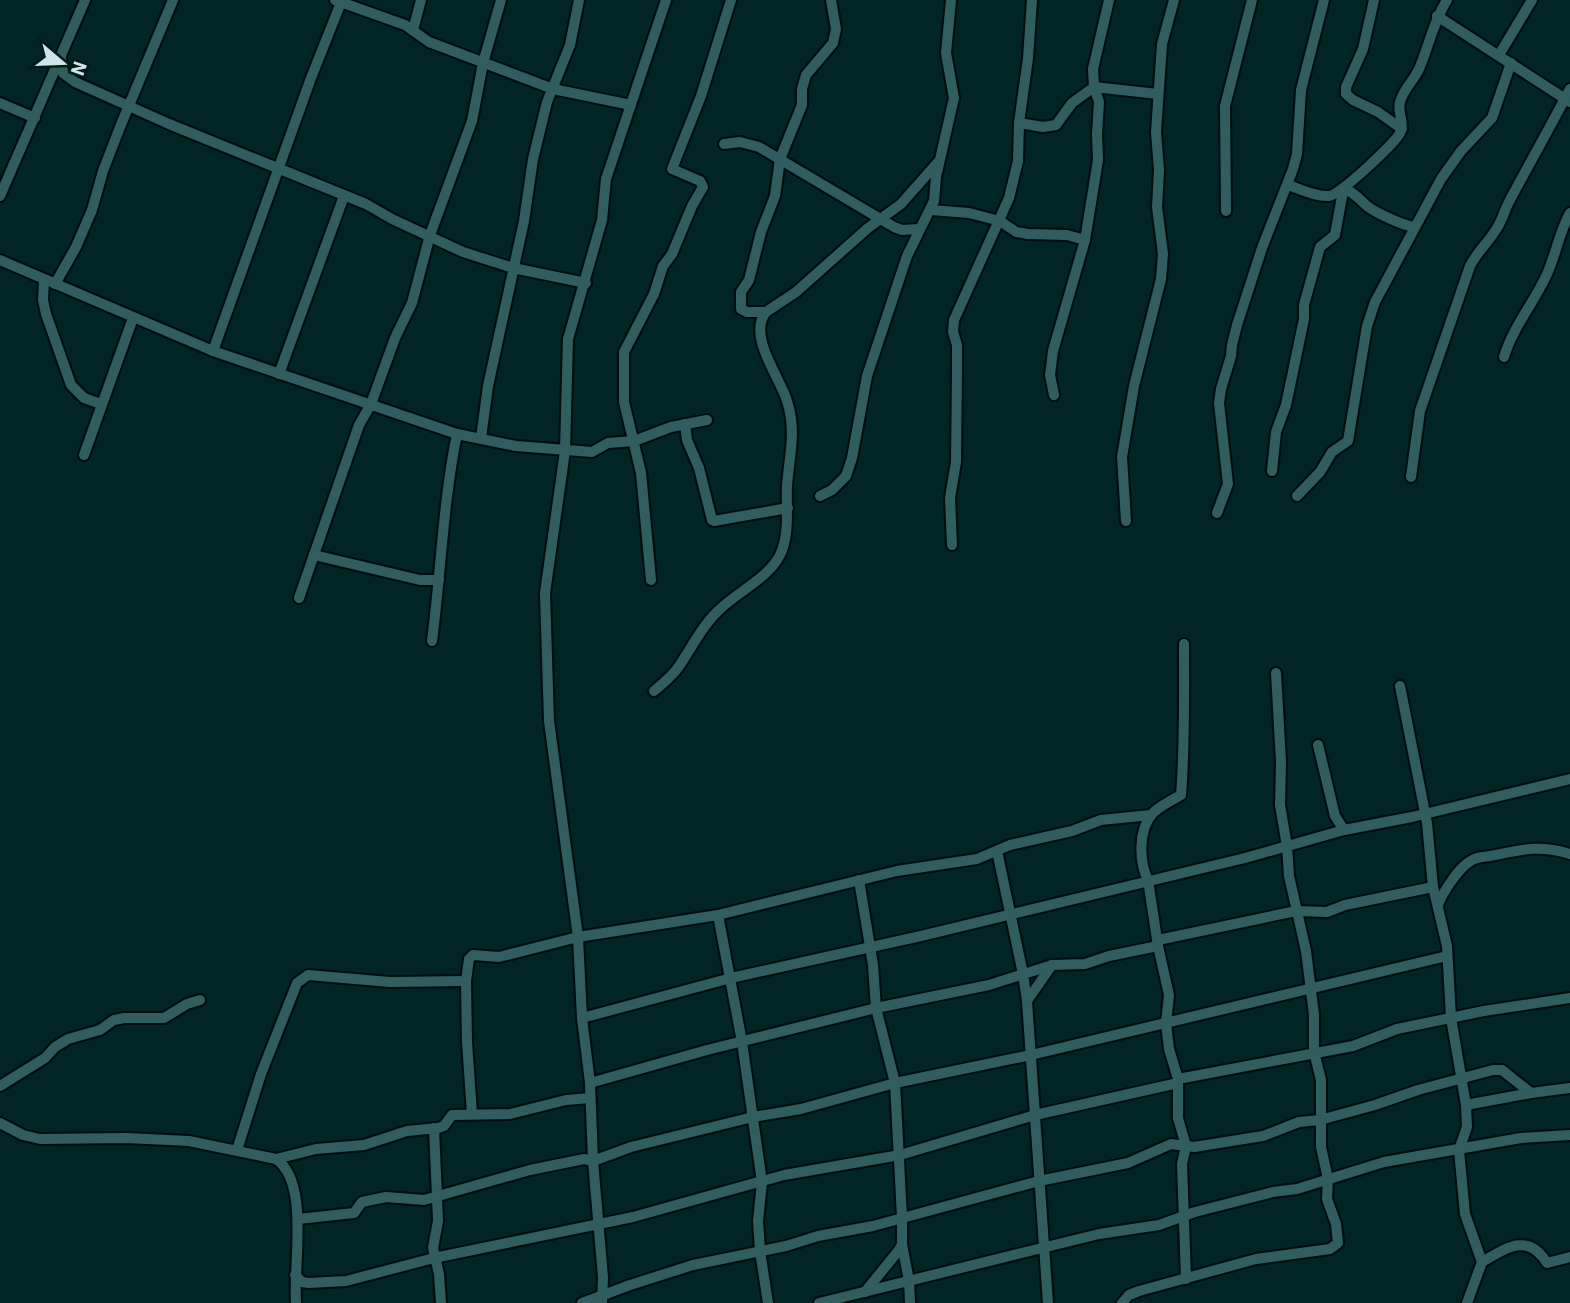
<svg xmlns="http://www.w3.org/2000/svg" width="1570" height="1303" font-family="'IBM Plex Sans',sans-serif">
<rect width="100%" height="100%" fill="#012425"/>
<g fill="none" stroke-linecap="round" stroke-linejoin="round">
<g stroke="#000c0d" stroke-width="14">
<g id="minor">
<path d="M335 0 405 25 429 42 553 89 631 105"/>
<path d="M831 0 836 29 833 43 806 75 802 89V105L780 159 775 196 761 232 749 280 741 292V309L747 312H766L796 292 868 228 901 204 939 161"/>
<path d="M1374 0 1363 49 1346 87V94L1353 100 1378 112 1402 129"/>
<path d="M1437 16 1570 102"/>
<path d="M413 30 421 0"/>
<path d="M1499 55 1532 0"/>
<path d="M61 57 63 73 75 82 169 124 366 204 392 219 463 252 513 268 586 283"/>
<path d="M0 103 35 118"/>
<path d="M1019 123 1028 58 1032 0"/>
<path d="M724 144 740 142 759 147 894 227 902 230 919 229"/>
<path d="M1288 185C1300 189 1316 197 1329 196 1339 196 1396 142 1400 133 1405 123 1397 112 1400 102 1403 90 1414 80 1419 69 1429 46 1433 22 1447 0"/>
<path d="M1345 189C1355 193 1359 199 1367 206 1376 213 1402 225 1414 227"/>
<path d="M0 196 85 0"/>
<path d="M931 210 969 213 1000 221 1016 232 1028 234 1067 235 1085 240"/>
<path d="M1226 211 1225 106 1252 0"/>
<path d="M0 260 213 351 457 434 516 446 592 452 608 443 634 441 671 427 707 420"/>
<path d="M44 280 43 300 46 314 71 385 84 398 101 404"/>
<path d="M55 284 76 247 92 210 103 171 120 127 173 0"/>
<path d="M213 351 311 78 342 0"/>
<path d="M1504 357C1513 327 1534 303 1547 274 1556 254 1559 233 1570 213"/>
<path d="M279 374 344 196"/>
<path d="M1054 395 1050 375 1053 351 1085 240 1098 160 1097 134 1099 102 1094 87 1093 69 1109 0"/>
<path d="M685 424 687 440 699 468 712 520 714 521 788 508"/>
<path d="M481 438 488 386 524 221 533 159 547 102 570 45 579 0"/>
<path d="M84 455 133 318"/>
<path d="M1272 471 1276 432 1286 405 1304 319V305L1320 247 1335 235 1343 191"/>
<path d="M1411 477 1420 411 1470 266C1477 252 1487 244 1495 231 1502 222 1505 208 1511 198 1531 161 1551 125 1570 89"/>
<path d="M820 496 832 490 846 476 852 458 867 376 907 256 934 201 936 177 954 98 946 53 951 0"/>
<path d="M1297 496 1320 472 1332 452 1348 441 1367 326 1375 302 1441 179 1461 151 1492 118 1511 63"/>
<path d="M1217 513 1228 484 1219 403 1221 389 1231 356 1232 345 1237 325 1262 248 1293 169 1297 154 1301 90 1324 0"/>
<path d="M1126 521 1122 457 1134 386 1161 279 1163 254 1157 207 1159 170 1156 132 1162 44 1174 0"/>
<path d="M952 545 950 498 956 462 957 371V345L953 332 954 320 1009 198 1018 161 1019 123 1043 127 1056 125 1072 103 1094 87 1158 94"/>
<path d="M314 555 420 580H439"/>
<path d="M651 580 641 473 624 402V352L654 294 663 266 672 254 692 206 703 187 700 181 672 169 701 96 731 0"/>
<path d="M299 598 359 425 371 404 395 338 412 303 430 235 472 121 483 63 501 0"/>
<path d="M432 641C441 572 443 502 457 434"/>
<path d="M1184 644C1184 694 1185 745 1181 795 1172 800 1158 807 1152 814 1138 831 1139 862 1148 880L1158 946 1169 995 1166 1023 1169 1049 1178 1079V1118L1186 1146 1182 1164 1186 1279"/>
<path d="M1400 686 1427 823 1433 887 1447 946 1451 1018 1466 1105 1467 1127 1459 1150 1465 1214 1482 1262 1467 1303"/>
<path d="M654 691C662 684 671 677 677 669 691 650 700 628 717 612 736 592 767 580 780 555 790 535 786 507 787 486 789 456 797 432 787 401 780 377 747 336 766 312"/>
<path d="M1318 745 1335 816 1344 830"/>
<path d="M997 851 1023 974 1027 1001 1048 1303"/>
<path d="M859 880 873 965 876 1008 895 1083 902 1218V1244L899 1250 865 1292"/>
<path d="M1438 905C1443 892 1458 869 1469 862 1476 857 1482 857 1490 856 1521 850 1539 844 1570 854"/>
<path d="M718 915 742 1042 762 1182 758 1221 760 1251 768 1303"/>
<path d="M1158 940 1296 911 1327 912 1345 905 1433 887"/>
<path d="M1027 1001 1052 965"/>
<path d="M582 1018 731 978 921 936 1245 858 1344 830 1412 817 1570 779"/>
<path d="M1178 1079 1353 1046 1397 1029 1484 1011 1570 998"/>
<path d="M590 1083 707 1050 876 1008 989 985 1052 965 1085 964 1109 956 1158 946"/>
<path d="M0 1086 45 1058 55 1047 68 1039 100 1030 114 1020 124 1018H164L187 1004 200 1000"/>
<path d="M1466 1105 1531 1093 1570 1088"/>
<path d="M472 1114 467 1042 466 981 469 959 473 955 499 957 578 937 718 915 897 871 977 859 1010 845 1072 831 1101 820 1151 815"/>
<path d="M0 1123 23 1135 40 1139 126 1138 189 1141 276 1159C310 1182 293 1265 296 1303"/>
<path d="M434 1128 438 1221 433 1248 439 1274 441 1303"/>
<path d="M237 1150 261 1074 297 983 308 975 390 982 466 981"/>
<path d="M276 1159 316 1149 364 1145 407 1131 438 1128 444 1126 452 1115 510 1114 566 1100 590 1098"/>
<path d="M298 1219 354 1213 362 1202 386 1197 424 1200 530 1170 584 1159 593 1161 631 1147 753 1117 801 1109 895 1083 1031 1055 1447 956"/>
<path d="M902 1244 909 1281 910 1303"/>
<path d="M1482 1262C1506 1248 1528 1232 1547 1263L1570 1257"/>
<path d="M295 1275 302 1282 309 1283 346 1281 434 1258 633 1217 784 1175 900 1155 1035 1115 1178 1083"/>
<path d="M582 1303 630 1285 693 1265 786 1246 818 1236 873 1226 1039 1181 1128 1163 1171 1144 1194 1147 1263 1136 1299 1122 1320 1120 1375 1105 1418 1090 1493 1070H1502L1531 1093"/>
<path d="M602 1303 603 1277 593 1161 590 1083 582 1018 578 937 549 721 545 593 565 451 568 339 602 220 606 179 666 0"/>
<path d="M819 1303 1099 1234 1159 1225 1195 1212 1273 1192 1297 1189 1384 1162 1521 1138 1570 1135"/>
<path d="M1122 1303 1129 1295 1139 1291 1256 1259 1330 1249 1338 1243 1336 1224 1327 1199 1328 1179 1321 1147V1080L1314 1052V1015L1306 951 1289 876 1287 846 1280 805 1281 762 1276 673"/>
</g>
</g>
<use href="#minor" stroke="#305d5e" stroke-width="10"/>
</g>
<g transform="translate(63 63) rotate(109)" stroke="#031a1a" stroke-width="5" paint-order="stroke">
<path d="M0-5L12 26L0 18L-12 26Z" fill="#cde5e5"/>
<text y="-10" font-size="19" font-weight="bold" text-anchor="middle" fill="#cde5e5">N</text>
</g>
</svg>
